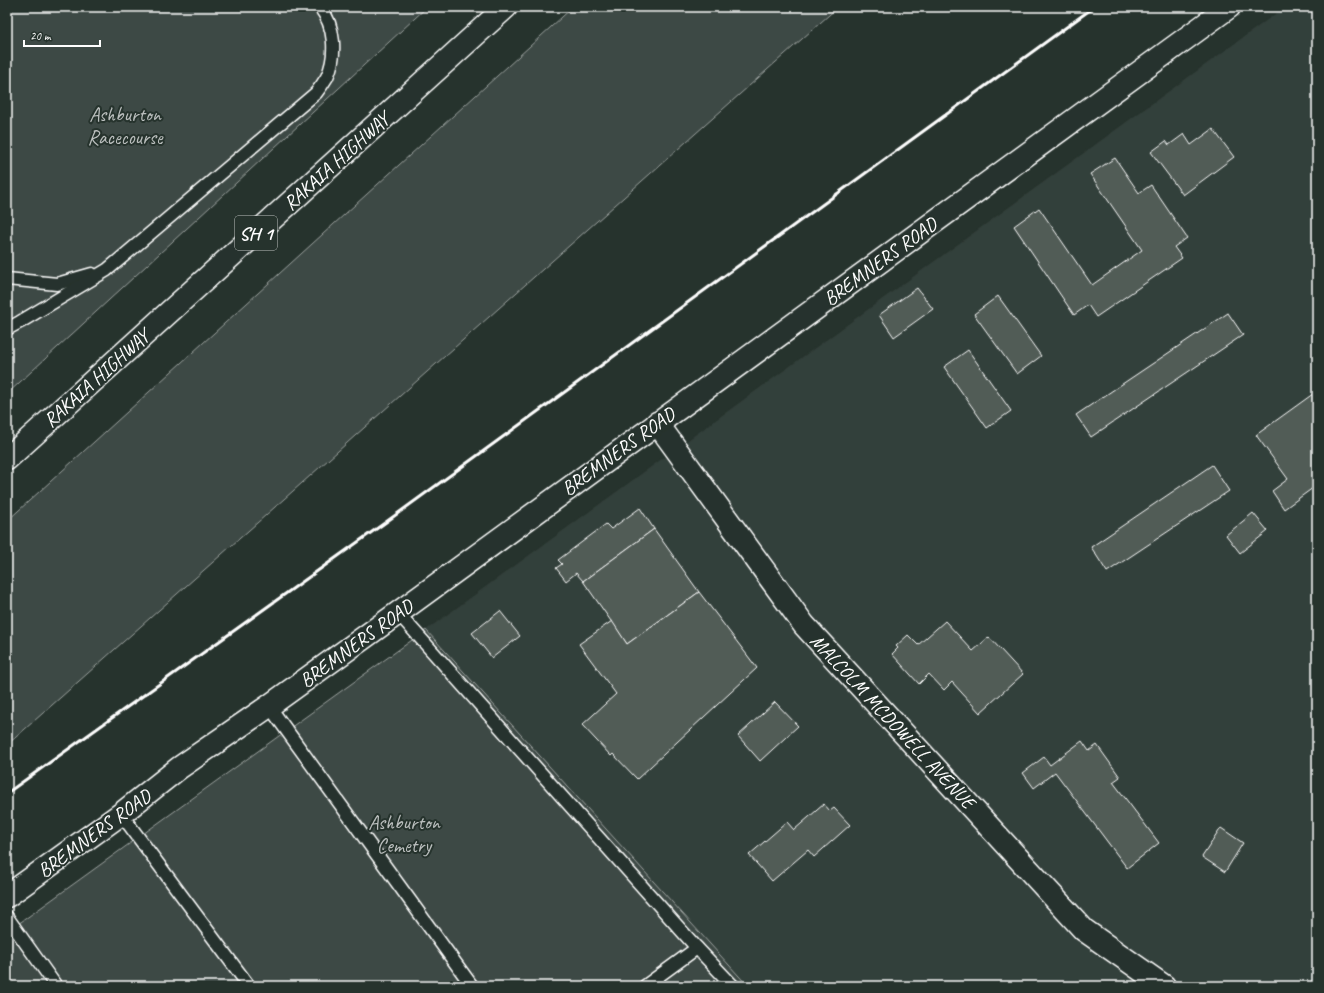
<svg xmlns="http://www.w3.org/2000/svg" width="1324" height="993" font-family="Caveat,sans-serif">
<rect width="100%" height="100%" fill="#26332d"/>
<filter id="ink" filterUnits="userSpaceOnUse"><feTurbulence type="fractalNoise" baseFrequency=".025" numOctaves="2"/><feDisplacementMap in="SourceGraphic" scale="8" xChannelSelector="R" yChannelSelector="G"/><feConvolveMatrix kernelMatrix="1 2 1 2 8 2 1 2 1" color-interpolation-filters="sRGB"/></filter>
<g filter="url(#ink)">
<path fill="#333f3a" d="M1285 7H1317V986H748L426 630Z"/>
<g fill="#3e4944" stroke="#9ea4a2">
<path d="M7 7H427L7 394Z"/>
<path d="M573 7H838L7 745V521Z"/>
<path d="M426 630 748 986H7V932Z"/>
</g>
<g fill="#515c57" stroke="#fff">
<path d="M1213 129 1234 157 1183 195 1151 152 1166 141 1169 145 1184 134 1191 145Z"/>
<path d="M1115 158 1139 193 1151 185 1187 238 1174 247 1182 258 1096 317 1088 305 1074 315 1014 226 1039 208 1092 285 1142 250 1090 174Z"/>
<path d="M917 288 933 309 894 337 879 315Z"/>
<path d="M998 296 1041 356 1017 374 974 314Z"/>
<path d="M1228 313 1243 335 1091 437 1076 415Z"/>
<path d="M968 350 1011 411 987 428 944 367Z"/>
<path d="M1317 391V485L1284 509 1272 491 1288 479 1256 435Z"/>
<path d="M1212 465 1229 491 1107 572 1091 547Z"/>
<path d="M640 508 654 529 583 581 576 573 566 581 556 568 562 564 558 560 606 524 611 529Z"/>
<path d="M1253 513 1268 531 1240 553 1226 535Z"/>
<path d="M654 529 699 592 627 644 583 581Z"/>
<path d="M699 592 757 668 637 779 613 754 611 756 582 725 616 694 579 644 612 621 627 644Z"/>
<path d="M500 611 520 636 492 658 472 633Z"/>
<path d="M945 621 973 651 989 637 1023 674 980 713 952 682 944 690 929 674 919 684 892 654 898 648 896 646 908 635 918 645Z"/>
<path d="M775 702 798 726 760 761 738 736Z"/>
<path d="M1082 741 1089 751 1097 745 1120 777 1113 782 1159 843 1127 868 1055 772 1034 788 1023 773 1044 757 1050 765Z"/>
<path d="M824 804 830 811 834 808 850 825 814 857 808 850 772 881 749 855 787 822 794 830Z"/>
<path d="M1221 828 1243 843 1225 872 1202 857Z"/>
</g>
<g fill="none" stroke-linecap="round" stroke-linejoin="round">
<g stroke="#fff" stroke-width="15">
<g id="service">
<path d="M7 279 57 284 92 274"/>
<path d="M7 329 20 322 107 270 316 93C320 88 324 82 327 77 337 55 335 26 320 7"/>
<path d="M398 613 697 948 733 986"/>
<path d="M269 706 472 986"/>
<path d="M121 814 249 986"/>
<path d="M7 917 56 986"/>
<path d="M645 986 697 948"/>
</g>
</g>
<g stroke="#fff" stroke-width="25">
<path id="minor" d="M657 423 804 625 1084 930 1164 986"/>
</g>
<g stroke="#fff" stroke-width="25">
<path id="tertiary" d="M7 896 121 814 179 768 269 706 398 613 1229 7"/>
</g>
<g stroke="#fff" stroke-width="25">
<path id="trunk" d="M7 459 506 7"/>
</g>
<use href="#service" stroke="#26332d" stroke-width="12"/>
<use href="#minor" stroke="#26332d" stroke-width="22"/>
<use href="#tertiary" stroke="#26332d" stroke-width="22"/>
<use href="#trunk" stroke="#26332d" stroke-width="22"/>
<path stroke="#fff" stroke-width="3" d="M7 793 386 522 1094 7"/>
</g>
</g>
<g text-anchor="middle" stroke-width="4" stroke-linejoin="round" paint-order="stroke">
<rect fill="#26332d" stroke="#bec2c0" stroke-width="1" x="235" y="216" width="42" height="34" rx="3"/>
<g font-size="19" font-weight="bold" fill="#fff">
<text x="256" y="240">SH 1</text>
</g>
<g font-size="20" fill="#bbbfbe" stroke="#26332d">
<text x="125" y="121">Ashburton<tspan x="125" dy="23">Racecourse</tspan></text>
<text x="404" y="829">Ashburton<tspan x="404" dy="23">Cemetry</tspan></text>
</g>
<g font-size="20" fill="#fff" stroke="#26332d">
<text transform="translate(336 161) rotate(-42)" y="7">RAKAIA HIGHWAY</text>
<text transform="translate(880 261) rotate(-36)" y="7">BREMNERS ROAD</text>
<text transform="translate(96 378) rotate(-42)" y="7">RAKAIA HIGHWAY</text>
<text transform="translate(618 451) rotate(-36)" y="7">BREMNERS ROAD</text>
<text transform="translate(356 643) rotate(-36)" y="7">BREMNERS ROAD</text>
<text transform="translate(893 721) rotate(47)" y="7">MALCOLM MCDOWELL AVENUE</text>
<text transform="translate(94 833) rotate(-36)" y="7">BREMNERS ROAD</text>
</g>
</g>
<rect width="1324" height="993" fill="none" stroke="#26332d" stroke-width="24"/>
<rect x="12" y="12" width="1300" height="969" fill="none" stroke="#fff" stroke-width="1.5" filter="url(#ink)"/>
<path d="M24 40v6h76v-6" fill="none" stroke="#ffffff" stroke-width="2"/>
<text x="30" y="40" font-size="12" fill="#ffffff" stroke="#26332d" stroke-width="3" paint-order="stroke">20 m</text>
</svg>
